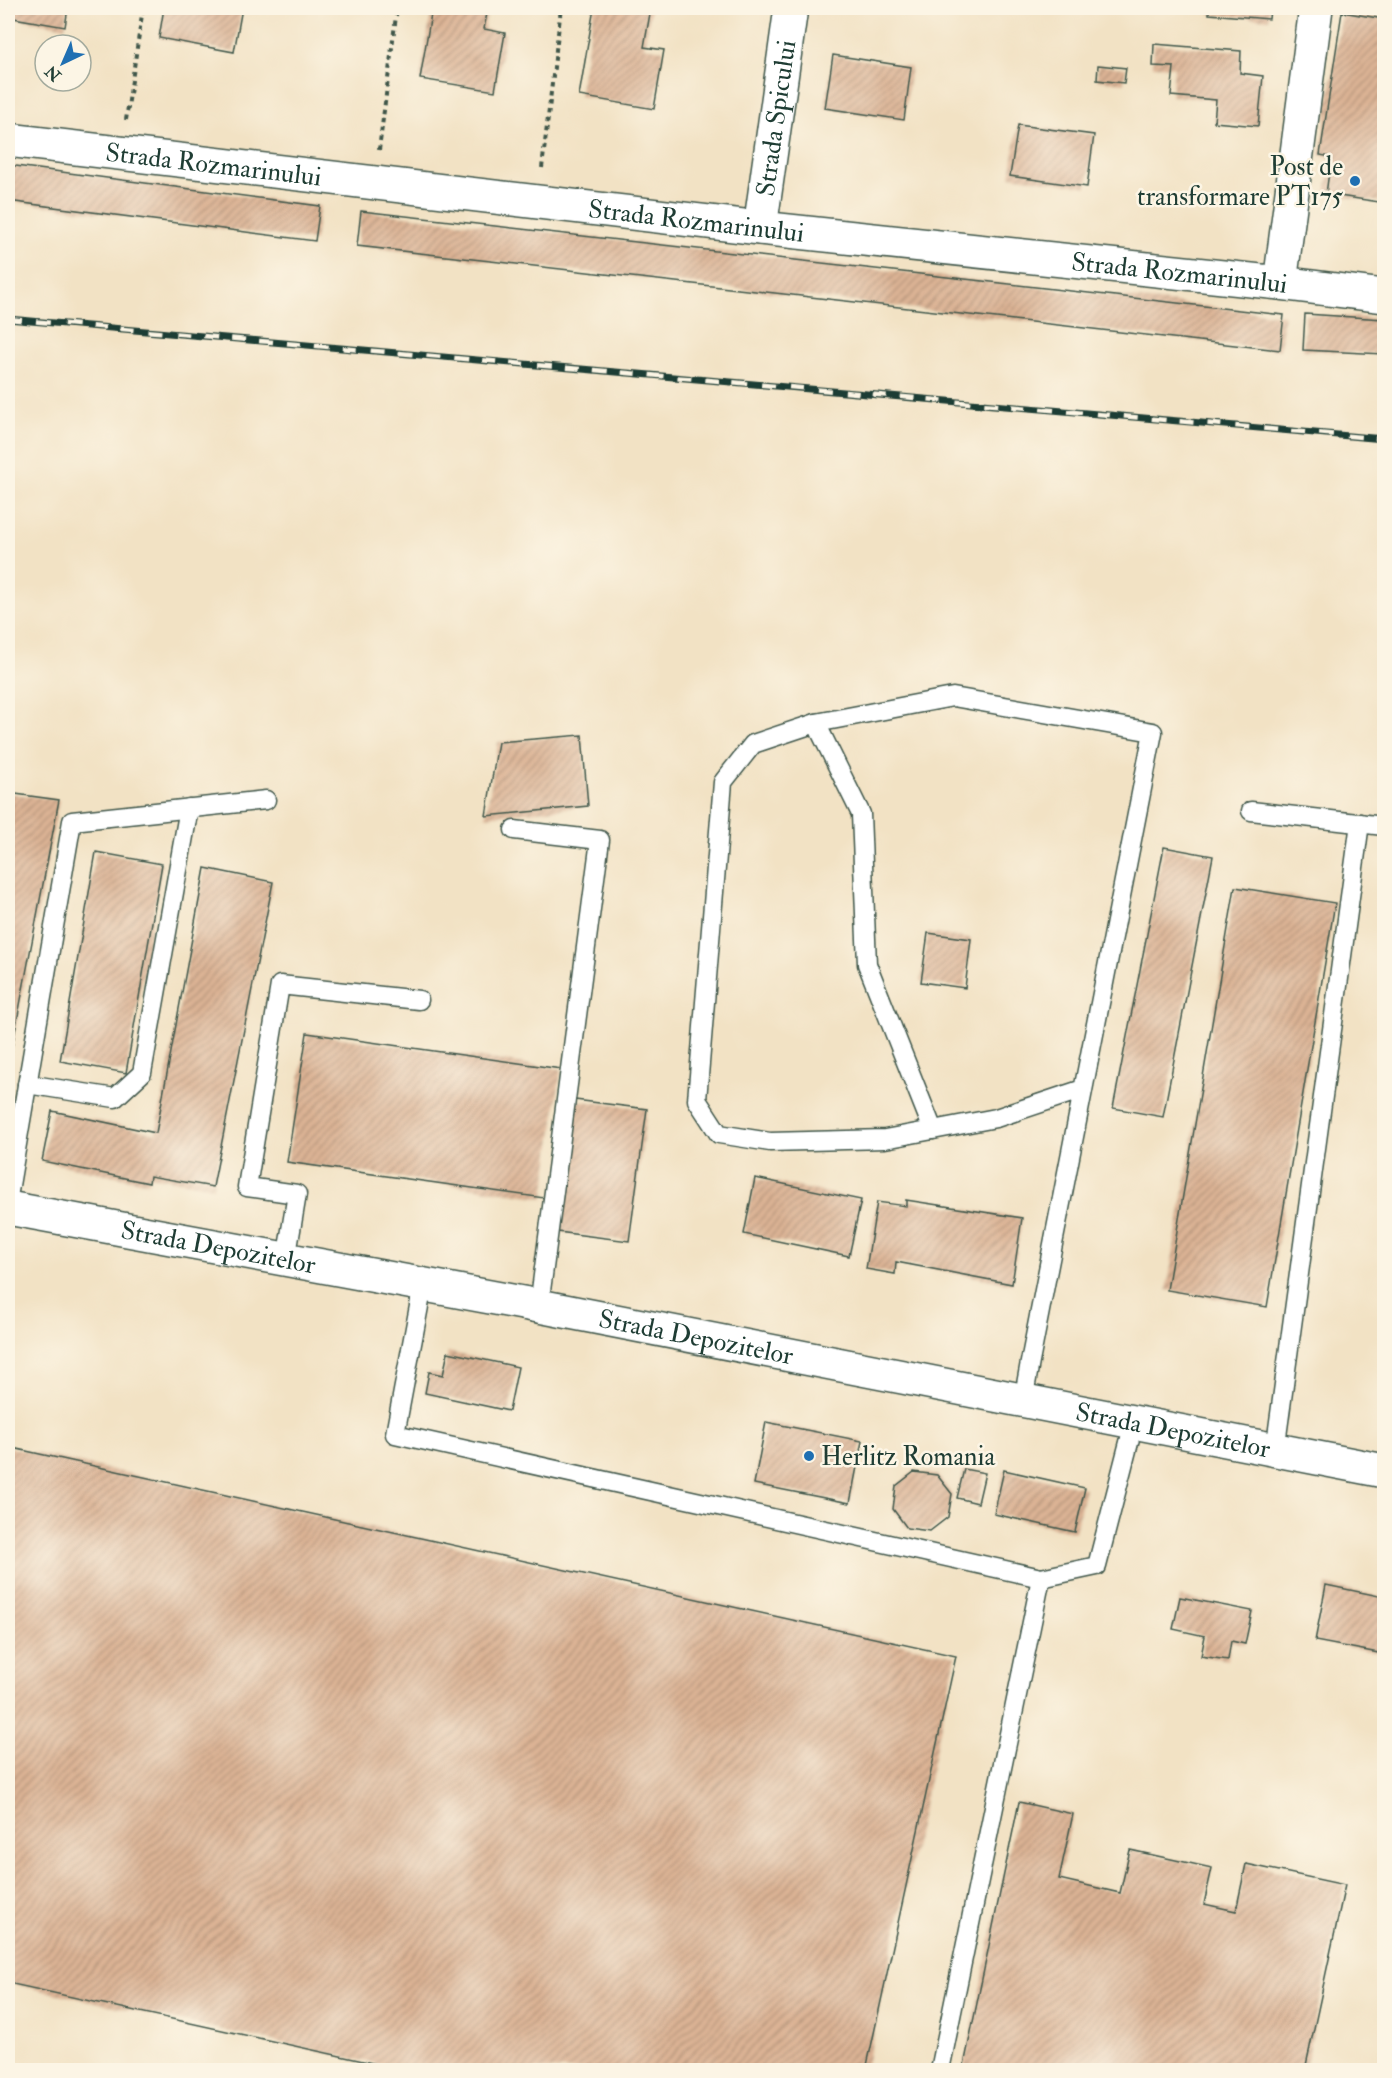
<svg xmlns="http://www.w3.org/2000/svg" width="1392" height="2078" font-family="'IM FELL Double Pica',serif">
<defs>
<pattern id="building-hatch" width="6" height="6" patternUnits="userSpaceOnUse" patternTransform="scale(1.5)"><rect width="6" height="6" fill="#dcb394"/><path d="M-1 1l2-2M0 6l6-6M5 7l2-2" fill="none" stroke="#b2937a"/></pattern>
</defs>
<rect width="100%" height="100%" fill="#fcf5e5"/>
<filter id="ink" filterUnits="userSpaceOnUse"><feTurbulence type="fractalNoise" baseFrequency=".0167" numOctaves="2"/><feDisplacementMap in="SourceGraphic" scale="12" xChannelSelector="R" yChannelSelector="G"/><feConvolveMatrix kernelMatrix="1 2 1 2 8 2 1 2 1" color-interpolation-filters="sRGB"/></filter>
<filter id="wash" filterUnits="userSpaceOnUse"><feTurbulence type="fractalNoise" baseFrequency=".008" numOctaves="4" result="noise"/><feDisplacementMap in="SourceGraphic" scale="24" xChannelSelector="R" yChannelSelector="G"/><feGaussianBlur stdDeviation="1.35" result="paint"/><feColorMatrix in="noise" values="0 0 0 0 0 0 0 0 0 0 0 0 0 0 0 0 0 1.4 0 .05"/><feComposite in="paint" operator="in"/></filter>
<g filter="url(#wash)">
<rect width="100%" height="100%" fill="#f2e2c4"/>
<g id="blocks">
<g fill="url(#building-hatch)">
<path d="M8 8H68L65 27 8 17Z"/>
<path d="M164 8H242L234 52 159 38Z"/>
<path d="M432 8H488L484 29 505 33 495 91 420 79Z"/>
<path d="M594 8H651L644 47 664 50 654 109 579 96Z"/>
<path d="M1209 8H1270L1269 19 1209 14Z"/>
<path d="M1342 12 1384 19V168L1379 202 1326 194 1331 157 1320 155Z"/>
<path d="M1154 44 1241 51 1240 73 1263 76 1258 126 1214 122 1216 100 1171 96 1174 67 1153 66Z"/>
<path d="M833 55 911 67 904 120 825 108Z"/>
<path d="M1098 65 1126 68 1124 83 1097 80Z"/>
<path d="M1018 125 1094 135 1087 187 1010 176Z"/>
<path d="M8 165 320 206 315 241 8 201Z"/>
<path d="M361 211 1284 315 1280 350 357 246Z"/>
<path d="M1305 314 1384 319V354L1303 350Z"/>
<path d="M582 735 588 806 486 816 498 742Z"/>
<path d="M8 793 59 800 9 1063H8Z"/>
<path d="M1164 847 1213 856 1163 1117 1113 1108Z"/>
<path d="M96 852 162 864 126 1073 60 1061Z"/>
<path d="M205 868 273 882 213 1187 150 1176 149 1183 42 1161 52 1111 156 1133Z"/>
<path d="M1235 887 1335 903 1267 1307 1167 1290Z"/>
<path d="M928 933 971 939 965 988 921 982Z"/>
<path d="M307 1033 561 1069 544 1198 287 1162Z"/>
<path d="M575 1100 647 1109 629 1241 558 1232Z"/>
<path d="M755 1178 861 1200 849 1256 744 1234Z"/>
<path d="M906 1200 1022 1218 1012 1284 896 1262 895 1274 866 1269 877 1202 906 1206Z"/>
<path d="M448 1352 518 1367 509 1411 425 1393 429 1372 443 1375Z"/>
<path d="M766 1422 862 1441 850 1503 754 1484Z"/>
<path d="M8 1447 956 1656 866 2070H404L8 1983Z"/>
<path d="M964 1469 985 1473 978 1503 957 1498Z"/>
<path d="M1004 1470 1085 1488 1075 1532 994 1514Z"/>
<path d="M914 1472 937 1475 952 1494 948 1517 930 1531 907 1528 893 1509 896 1486Z"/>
<path d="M1326 1585 1384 1597V1654L1315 1641Z"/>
<path d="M1180 1597 1252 1611 1245 1644 1231 1641 1228 1660 1201 1656 1205 1636 1173 1629Z"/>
<path d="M1019 1802 1073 1814 1059 1879 1120 1893 1130 1850 1212 1868 1204 1904 1236 1911 1246 1864 1345 1885 1305 2070H963Z"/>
</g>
</g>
</g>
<g filter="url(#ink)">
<use href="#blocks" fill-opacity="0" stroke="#3f564a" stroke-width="1.5"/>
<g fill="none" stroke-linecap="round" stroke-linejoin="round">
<g stroke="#3f564a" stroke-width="21">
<g id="lane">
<path d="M816 723 861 814 867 964 933 1130"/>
<path d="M1251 811 1384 826"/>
<path d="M514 830 600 840 539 1306"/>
<path d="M27 1084 115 1098 142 1073 189 808"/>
<path d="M8 1197 72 821 266 800"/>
<path d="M286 1260 297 1194 247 1187 280 985 419 1000"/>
<path d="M423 1285 395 1434 1041 1578 1097 1566 1134 1423"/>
<path d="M1023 1401 1030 1362 1153 732 953 697 816 723 753 744 723 782 697 1100 719 1134 770 1142 885 1139 996 1118 1083 1089"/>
<path d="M1275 1451 1360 823"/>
<path d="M940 2070 1041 1578"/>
</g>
</g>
<g stroke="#3f564a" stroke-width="36">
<g id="street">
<path id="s1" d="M8 140 760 228 1280 283 1384 296"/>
<path id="s2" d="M760 228 791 8"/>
<path d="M1280 283 1316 8"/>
</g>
</g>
<g stroke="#3f564a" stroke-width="36">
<g id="secondary">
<path id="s3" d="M8 1208 539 1306 1384 1471"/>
</g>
</g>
<g stroke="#3f564a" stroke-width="4" stroke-dasharray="4.5 4.5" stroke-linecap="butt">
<path d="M126 120 143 8"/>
<path d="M379 150 397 8"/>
<path d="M542 168 561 8"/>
</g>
<use href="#lane" stroke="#fff" stroke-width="18"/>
<use href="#street" stroke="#fff" stroke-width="33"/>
<use href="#secondary" stroke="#fff" stroke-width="33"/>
<g stroke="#1f3d34" stroke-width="7">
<path id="rail" d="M8 319 1384 439"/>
</g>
<use href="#rail" stroke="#fcf5e5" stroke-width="4.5" stroke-dasharray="14" stroke-linecap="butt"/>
</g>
</g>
<g fill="#1f6fb2" stroke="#fcf5e5" stroke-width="2">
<circle cx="1355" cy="181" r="6"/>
<circle cx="809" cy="1456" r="6"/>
</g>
<g text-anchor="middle" stroke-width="5" stroke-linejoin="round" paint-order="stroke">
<g font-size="26" fill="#1f3d34" stroke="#fcf5e5">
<text dy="9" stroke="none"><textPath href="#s2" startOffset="111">Strada Spicului</textPath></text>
<text dy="9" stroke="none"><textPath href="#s1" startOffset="207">Strada Rozmarinului</textPath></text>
<text dy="9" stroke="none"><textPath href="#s1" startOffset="693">Strada Rozmarinului</textPath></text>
<text dy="9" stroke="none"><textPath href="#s1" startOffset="1179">Strada Rozmarinului</textPath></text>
<text dy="9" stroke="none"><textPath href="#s3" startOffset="214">Strada Depozitelor</textPath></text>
<text dy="9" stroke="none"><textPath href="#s3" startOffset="700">Strada Depozitelor</textPath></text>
<text dy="9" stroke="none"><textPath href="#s3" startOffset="1186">Strada Depozitelor</textPath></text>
</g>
<g font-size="26" fill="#1f3d34" stroke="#fcf5e5" text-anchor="end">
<text x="1343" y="175">Post de<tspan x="1343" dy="30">transformare PT175</tspan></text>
<text x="821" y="1465" text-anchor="start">Herlitz Romania</text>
</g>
</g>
<rect width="1392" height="2078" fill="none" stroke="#fcf5e5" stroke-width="30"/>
<g transform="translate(63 63) rotate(224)"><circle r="28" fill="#fcf5e5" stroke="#a4ab9e" stroke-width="1.5"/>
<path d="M0-4.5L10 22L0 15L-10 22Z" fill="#1f6fb2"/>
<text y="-9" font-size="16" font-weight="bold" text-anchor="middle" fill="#1f3d34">N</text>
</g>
</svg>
